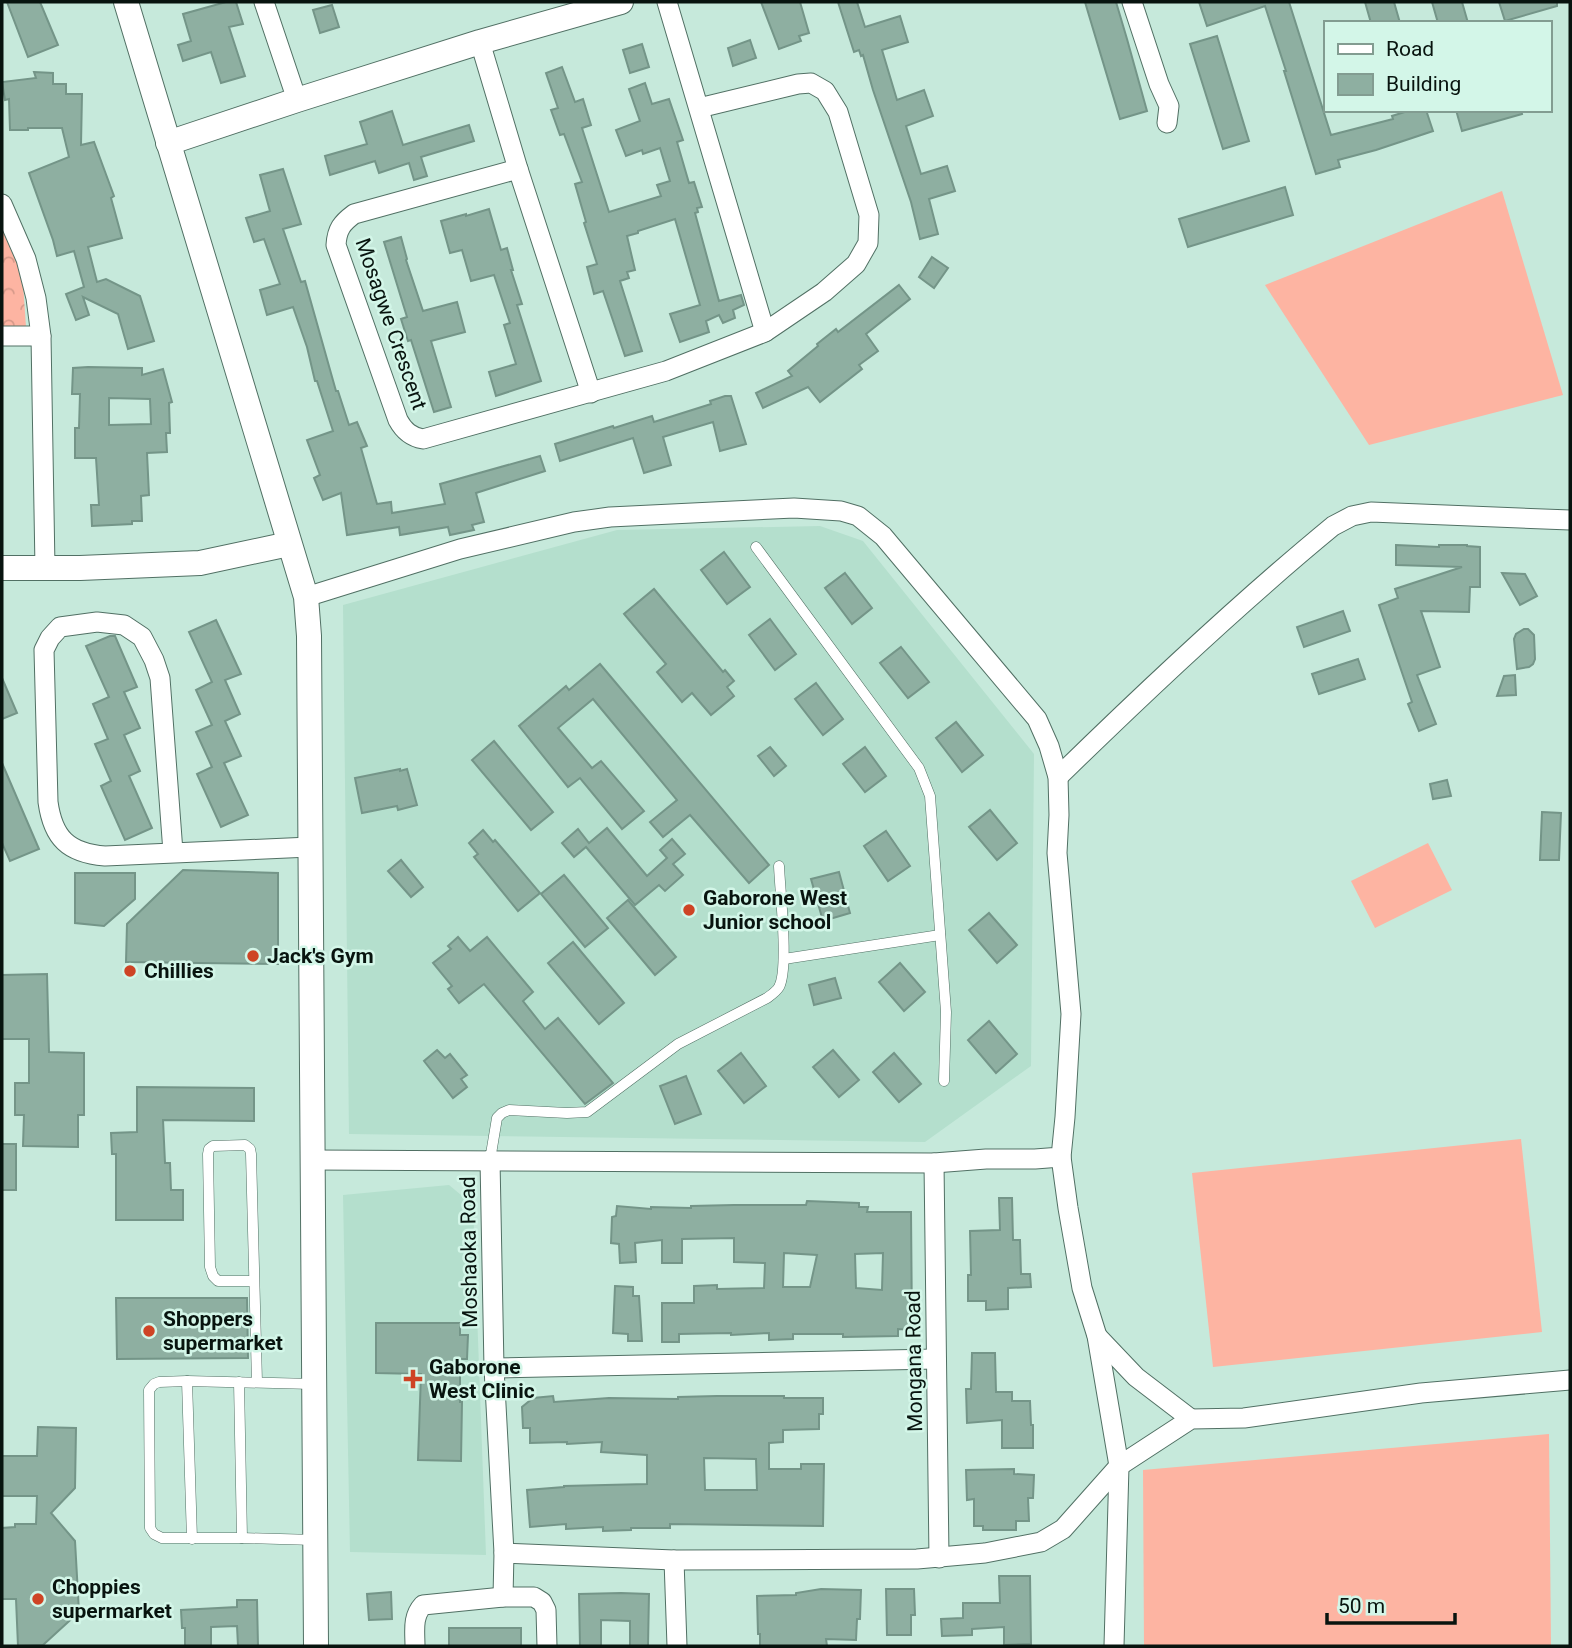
<svg xmlns="http://www.w3.org/2000/svg" width="1572" height="1648" font-family="Roboto,sans-serif">
<defs>
<pattern id="forest-crowns" width="20" height="18" patternUnits="userSpaceOnUse" patternTransform="scale(1.75)"><rect width="20" height="18" fill="#fdb4a2"/><path d="M2 6a3 3 0 1 1 6 0M12 15a3 3 0 1 1 6 0" fill="none" stroke="#d79a8a"/></pattern>
</defs>
<rect width="100%" height="100%" fill="#c6e9db"/>
<g fill="#b4dfcd">
<path d="M820 526 863 541 1034 754 1031 1066 925 1142 349 1134 343 605 617 530Z"/>
<path d="M449 1185 473 1205 486 1555 350 1552 343 1195Z"/>
</g>
<path fill="url(#forest-crowns)" d="M2 228 22 269 26 327 2 326Z"/>
<g fill="#fdb4a2">
<path d="M1502 191 1563 395 1369 445 1265 285Z"/>
<path d="M1428 843 1452 890 1375 928 1351 881Z"/>
<path d="M1521 1139 1542 1332 1213 1367 1192 1173Z"/>
<path d="M1549 1434 1551 1646H1144L1143 1470Z"/>
</g>
<g fill="#8eafa1" stroke="#749588" stroke-width="2" fill-rule="evenodd">
<path d="M7 2H40L58 45 28 57Z"/>
<path d="M226 2H236L243 24 229 27 245 76 221 83 211 52 183 61 178 45 191 41 183 14Z"/>
<path d="M761 2H800L809 33 799 36 801 41 779 49Z"/>
<path d="M838 2H857L865 27 900 16 908 42 882 50 897 100 924 90 933 116 906 126 921 174 947 166 955 191 929 199 938 234 920 239 911 202 873 90 863 55 861 56 859 50 854 52Z"/>
<path d="M1085 2H1116L1127 39 1147 111 1120 119Z"/>
<path d="M1199 2H1289L1331 135 1393 119 1392 116 1411 110H1426L1433 131 1376 150 1338 160 1340 167 1316 174 1284 71H1286L1265 6 1207 26Z"/>
<path d="M1365 2H1394L1400 23H1371Z"/>
<path d="M1432 2H1462L1468 23H1438Z"/>
<path d="M1499 2H1557V6L1505 21Z"/>
<path d="M332 5 339 27 320 33 313 10Z"/>
<path d="M1217 36 1249 141 1223 149 1190 44Z"/>
<path d="M750 40 756 58 733 66 728 48Z"/>
<path d="M642 44 649 67 630 73 623 50Z"/>
<path d="M562 67 575 102 583 99 591 125 582 128 609 212 661 196 657 185 670 181 660 148 643 154 642 150 626 156 616 130 640 121 629 89 645 83 652 104 669 99 683 140 677 142 689 183 694 182 702 207 697 208 698 212 695 213 719 301 741 295 744 305 733 310 735 318 723 323 719 315 706 321 709 332 680 342 670 314 700 305 675 219 638 231V233L627 236 635 270 627 272 629 278 620 281 642 351 625 356 603 291 594 294 587 267 597 264 584 223 586 222 575 184 582 182 564 134 560 135 551 110 558 108 546 73Z"/>
<path d="M34 72 53 73V84H66V94H82L81 145 94 142 114 196 111 198 122 238 88 247 97 282 106 279 140 296 154 341 128 349 118 314 83 297 89 315 76 320 66 294 84 287 74 251 57 256 53 240 29 173 69 157 62 128H28V130H10L9 99 5 100 2 82 36 78Z"/>
<path d="M1456 110H1521L1522 114 1462 131Z"/>
<path d="M392 111 403 145 469 125 474 141 421 157 427 176 414 180 409 163 379 173 375 161 330 175 325 156 367 144 360 122Z"/>
<path d="M283 169 301 224 283 229 301 282 305 281 336 391H338L349 425 357 422 367 446 361 448 377 504 391 502 392 513 445 504 440 484 540 456 545 471 476 493 484 522 472 525 474 530 450 535 448 527 400 535 399 527 347 535 341 493 323 500 314 478 320 475 307 440 333 431 317 381H315L307 347 293 307 267 315 260 290 280 284 264 239 254 242 246 218 270 211 260 175Z"/>
<path d="M1285 187 1293 215 1188 247 1179 219Z"/>
<path d="M489 209 501 250 507 248 513 270H511L522 304 517 305 541 381 496 396 489 372 516 364 504 325 510 323 494 275 471 281 462 250 450 253 441 221 466 214V216Z"/>
<path d="M401 237 407 259 406 260 423 311 457 302 465 332 431 341 451 407 434 412 411 340 408 341 401 319 407 317 384 242Z"/>
<path d="M932 257 948 268 934 288 919 277Z"/>
<path d="M899 285 910 299 866 334 878 351 859 365 862 369 820 402 808 387 763 408 756 393 792 376 788 371 818 346 817 344 836 329 838 332Z"/>
<path d="M88 367 142 368V375L163 369 172 402 169 403 170 433H166L167 452 147 453 149 495 141 496 142 521H132V524L92 526 91 505H99L96 458H75V428H79L80 394H72L73 368ZM109 398 150 399 151 424 109 425Z"/>
<path d="M725 396H731L746 444 720 451 713 422 663 437 671 465 644 473 633 438 560 461 555 444 613 426 614 428 652 416 654 422 711 404 710 401Z"/>
<path d="M1396 545 1439 547V545H1467V546L1480 547V587H1470L1469 612 1421 611 1440 667 1417 675 1436 724 1419 731 1408 704 1412 702 1379 605 1398 598 1395 589 1462 567 1396 565Z"/>
<path d="M724 552 750 587 727 604 701 570Z"/>
<path d="M845 573 872 608 852 624 825 588Z"/>
<path d="M1502 573 1525 574 1537 596 1520 605Z"/>
<path d="M654 589 723 672 725 670 734 681 727 687 734 696 711 715 692 693 682 702 657 672 666 664 624 614Z"/>
<path d="M1343 611 1350 631 1304 647 1297 627Z"/>
<path d="M770 619 796 654 775 670 749 635Z"/>
<path d="M216 620 241 674 225 680 240 714 225 721 241 756 224 763 248 815 221 827 197 774 212 767 196 732 212 725 196 690 212 682 189 632Z"/>
<path d="M1524 629H1528L1534 635 1535 659 1533 664 1529 667 1517 669 1514 639 1516 634Z"/>
<path d="M110 636H115L137 687 124 692 140 728 124 735 140 771 129 776 152 828 125 840 101 786 111 781 95 744 108 739 93 704 109 697 86 646Z"/>
<path d="M901 647 929 682 908 698 880 663Z"/>
<path d="M1358 659 1365 679 1319 694 1312 674Z"/>
<path d="M600 664 769 865 749 883 690 815 663 837 650 822 677 800 593 699 558 728 592 768 601 761 644 811 622 829 580 778 568 787 519 726 566 686 569 690Z"/>
<path d="M1515 675 1516 695 1497 696 1504 676Z"/>
<path d="M2 678 17 713 2 719Z"/>
<path d="M816 683 843 719 823 735 795 699Z"/>
<path d="M956 722 983 755 962 772 936 738Z"/>
<path d="M494 741 553 812 531 830 472 760Z"/>
<path d="M770 747 786 766 774 776 758 756Z"/>
<path d="M865 747 886 776 865 792 843 764Z"/>
<path d="M2 763 39 849 10 861 2 843Z"/>
<path d="M400 769V771L407 769 417 805 398 810 397 806 362 813 355 778Z"/>
<path d="M1447 780 1451 796 1433 799 1430 784Z"/>
<path d="M990 810 1017 843 997 860 969 827Z"/>
<path d="M1542 812 1561 813 1559 860H1540Z"/>
<path d="M607 828 647 876 667 858 660 850 672 839 685 854 673 864 683 875 665 891 659 885 635 905 586 847 574 857 562 843 578 829 589 843Z"/>
<path d="M483 830 493 842 495 840 540 893 518 911 474 857 478 854 469 843Z"/>
<path d="M886 831 910 866 888 881 864 846Z"/>
<path d="M401 860 423 887 411 897 388 871Z"/>
<path d="M183 870 278 873V964L126 962 127 924Z"/>
<path d="M839 872 850 913 823 921 811 879Z"/>
<path d="M75 873H135V899L104 926 75 923Z"/>
<path d="M564 875 608 928 585 947 541 894Z"/>
<path d="M628 900 676 957 655 975 607 918Z"/>
<path d="M989 913 1017 945 997 963 969 930Z"/>
<path d="M458 937 470 951 487 937 533 992 523 1001 545 1029 558 1018 613 1083 585 1104 484 984 459 1003 448 989 452 986 433 963 451 949 448 946Z"/>
<path d="M573 942 624 1003 599 1024 548 963Z"/>
<path d="M900 963 925 992 904 1011 879 982Z"/>
<path d="M47 974 49 1052 84 1053V1115H78V1147L23 1146 24 1115H15V1083H29V1039H2V975Z"/>
<path d="M835 978 841 998 814 1005 809 985Z"/>
<path d="M989 1021 1017 1054 996 1073 968 1040Z"/>
<path d="M437 1050 445 1058 450 1054 467 1075 461 1079 467 1087 453 1098 424 1061Z"/>
<path d="M833 1050 859 1080 839 1097 813 1067Z"/>
<path d="M741 1053 766 1086 744 1103 718 1071Z"/>
<path d="M894 1053 921 1084 899 1102 873 1072Z"/>
<path d="M686 1076 701 1114 675 1124 660 1086Z"/>
<path d="M137 1087 254 1088V1121L163 1120 165 1163H170L171 1190H183V1220H116V1154H112L111 1133 137 1132Z"/>
<rect x="2" y="1144" width="14" height="46"/>
<path d="M999 1198H1012L1013 1240H1020L1021 1274H1030L1031 1287 1008 1288V1309L986 1310V1301H968V1275H971L970 1231 1000 1230Z"/>
<path d="M807 1201 859 1203V1207H868L867 1212H911L912 1330 898 1329V1336L843 1337V1334H793V1339L769 1340V1333L731 1335V1333L679 1334V1342H662V1303H694V1286L717 1285V1289L764 1288 765 1263 734 1262V1238L682 1239V1263H662V1240L635 1243 636 1262 620 1263 619 1244 611 1243 612 1217 616 1216 617 1206 651 1209V1207L691 1208V1206L734 1205H806ZM784 1253 817 1255 810 1287H783ZM883 1253 882 1290 856 1288 855 1254Z"/>
<path d="M615 1286 633 1287V1296H639L642 1341H628V1334L613 1333Z"/>
<path d="M116 1298H247L248 1358 117 1359Z"/>
<path d="M376 1323H460V1335H468L467 1359H460V1402H462L461 1461 418 1460 421 1374 376 1373Z"/>
<path d="M972 1353H995L996 1392H1012V1401H1030L1031 1425H1033V1448H1002V1420L967 1423 966 1389H971Z"/>
<path d="M553 1396 554 1402 609 1398 678 1399V1397L717 1396H784V1398H823V1414H819V1429L783 1430V1442L769 1443V1469H801V1464H824L823 1526 670 1524V1528H631V1530L603 1531V1527L566 1529V1524L530 1527 527 1490 564 1487V1486L647 1484V1455L601 1452 602 1442 567 1444V1442L530 1443V1428H523L522 1407 533 1398ZM704 1458 756 1459 757 1490H705Z"/>
<path d="M38 1427 76 1428 75 1488 51 1513 75 1541 79 1612 43 1645 18 1646 16 1599H2V1528L15 1527V1524H36L37 1496H2V1456H37Z"/>
<path d="M1014 1469V1474L1034 1475 1033 1498H1028L1029 1521H1016V1530H983V1526H974V1499L967 1500 966 1470Z"/>
<path d="M999 1576H1030L1031 1644 1004 1645V1627L972 1629V1635L942 1636 941 1619 963 1618V1603H1000Z"/>
<path d="M821 1589 861 1590 860 1619H857L856 1640 826 1639 827 1646H760V1634H758L757 1596 796 1595V1593Z"/>
<path d="M886 1589H914L915 1615H911V1635H887Z"/>
<path d="M391 1592 392 1619 369 1620 367 1594Z"/>
<path d="M621 1593 649 1594 648 1646H630V1621L601 1620V1646H580L579 1594Z"/>
<path d="M237 1600H257L258 1646H238L237 1626 211 1627V1646H185V1628H182L181 1610 237 1607Z"/>
<rect x="449" y="1628" width="72" height="18"/>
</g>
<g fill="none" stroke-linecap="round" stroke-linejoin="round">
<g stroke="#517064" stroke-width="11">
<g id="service">
<path d="M756 547 919 768 930 796 946 1012 944 1081"/>
<path d="M784 959 940 935"/>
<path d="M490 1160 497 1118 502 1113 509 1110 567 1113 587 1112 678 1044 767 998C771 995 776 992 779 987 789 969 780 891 779 866"/>
<path d="M254 1281H218L213 1276 210 1267 208 1154 209 1149 213 1146 245 1145 250 1149 251 1154 257 1382"/>
<path d="M187 1381 192 1539"/>
<path d="M239 1382 242 1538"/>
<path d="M313 1384 187 1381 159 1382 154 1384 149 1390 150 1528 154 1534 162 1538H242L315 1540"/>
</g>
</g>
<g stroke="#517064" stroke-width="21">
<g id="minor">
<path d="M264 2 297 100"/>
<path d="M667 2 765 332"/>
<path d="M1132 2 1159 84 1169 106 1167 123"/>
<path d="M480 42 518 169 591 393"/>
<path d="M518 169 354 214C342 223 337 229 336 245L398 420C404 431 411 437 423 439L666 371 765 332 824 292 856 264 868 243 869 215 838 112 825 91 811 83 798 84 699 108"/>
<path d="M2 204 26 259 36 298 41 336 45 568"/>
<path d="M2 336H41"/>
<path d="M306 597 460 549 574 522 610 517 794 508 841 511 858 516 883 536 1037 719 1049 746 1058 777 1059 815 1057 853 1071 1014 1065 1117 1061 1157 1035 1159H986L934 1163 312 1160"/>
<path d="M1058 777C1147 690 1237 605 1333 526L1352 516 1371 512 1570 520"/>
<path d="M173 852 160 678 154 660 142 637 124 625 97 622 60 627 50 638 44 650 48 802C53 838 68 853 105 856L310 847"/>
<path d="M1061 1157 1068 1208 1082 1288 1097 1336 1119 1466 1114 1646"/>
<path d="M490 1160 494 1368 504 1553 503 1597"/>
<path d="M934 1163 939 1558"/>
<path d="M1097 1336 1136 1377 1191 1419"/>
<path d="M494 1368 936 1359"/>
<path d="M504 1553 674 1560 917 1559 985 1553 1041 1542 1063 1529 1119 1466 1191 1419 1244 1418 1421 1393 1570 1380"/>
<path d="M674 1560 677 1646"/>
<path d="M415 1646C415 1631 412 1617 423 1605L503 1597H534L542 1602 546 1610 547 1646"/>
</g>
</g>
<g stroke="#517064" stroke-width="26">
<g id="tertiary">
<path d="M126 2 306 597 309 636 316 1646"/>
<path d="M168 143 297 100 480 42 621 2"/>
<path d="M2 568H80L200 563 289 544"/>
</g>
</g>
<use href="#service" stroke="#fff" stroke-width="10"/>
<use href="#minor" stroke="#fff" stroke-width="19"/>
<use href="#tertiary" stroke="#fff" stroke-width="24"/>
</g>
<g fill="#ce4425" stroke="#d3f6e8" stroke-width="2.5">
<circle cx="689" cy="910" r="7"/>
<circle cx="253" cy="956" r="7"/>
<circle cx="130" cy="971" r="7"/>
<circle cx="149" cy="1331" r="7"/>
<path d="M409.5 1368.5h7v7h7v7h-7v7h-7v-7h-7v-7h7z"/>
<circle cx="38" cy="1599" r="7"/>
</g>
<g text-anchor="middle" stroke-width="5" stroke-linejoin="round" paint-order="stroke">
<g font-size="21" fill="#08140f" stroke="#d3f6e8">
<text transform="translate(391 324) rotate(71)" y="7">Mosagwe Crescent</text>
<text transform="translate(469 1252) rotate(-91)" y="7">Moshaoka Road</text>
<text transform="translate(914 1361) rotate(-91)" y="7">Mongana Road</text>
</g>
<g font-size="21" font-weight="bold" fill="#08140f" stroke="#d3f6e8" text-anchor="start">
<text x="703" y="905">Gaborone West<tspan x="703" dy="24">Junior school</tspan></text>
<text x="267" y="963">Jack's Gym</text>
<text x="144" y="978">Chillies</text>
<text x="163" y="1326">Shoppers<tspan x="163" dy="24">supermarket</tspan></text>
<text x="429" y="1374">Gaborone<tspan x="429" dy="24">West Clinic</tspan></text>
<text x="52" y="1594">Choppies<tspan x="52" dy="24">supermarket</tspan></text>
</g>
</g>
<rect width="1572" height="1648" fill="none" stroke="#08140f" stroke-width="7"/>
<rect x="1324" y="21" width="228" height="91" fill="#d3f6e8" stroke="#829c91" stroke-width="2"/>
<rect x="1338" y="44" width="35" height="10" fill="#ffffff" stroke="#829c91" stroke-width="2"/>
<text x="1386" y="56" font-size="21" fill="#08140f">Road</text>
<rect x="1338" y="74" width="35" height="21" fill="#8eafa1" stroke="#829c91" stroke-width="2"/>
<text x="1386" y="91" font-size="21" fill="#08140f">Building</text>
<path d="M1327 1613v10h128v-10" fill="none" stroke="#08140f" stroke-width="3.5"/>
<text x="1338" y="1613" font-size="21" fill="#08140f" stroke="#d3f6e8" stroke-width="5" paint-order="stroke">50 m</text>
</svg>
